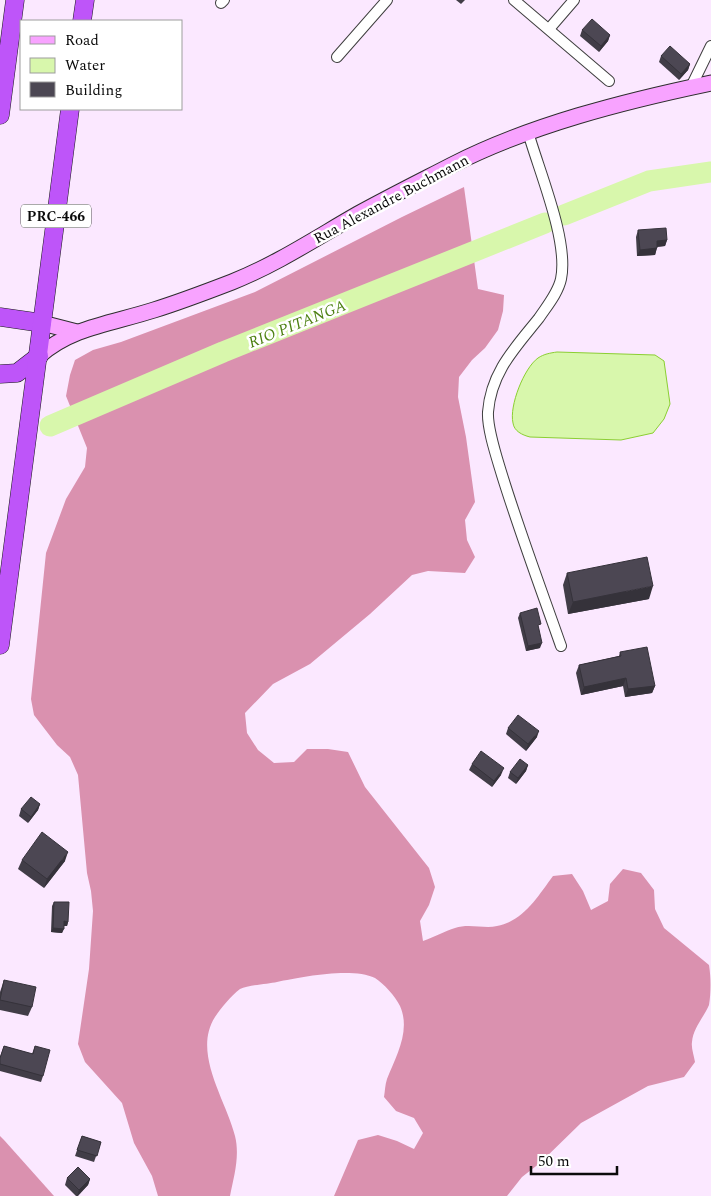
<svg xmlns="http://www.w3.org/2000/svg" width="711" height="1196" font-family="Spectral,serif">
<rect width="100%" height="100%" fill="#fbe8ff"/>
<g fill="#da91af">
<path d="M464 187 478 289 504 295 503 311 498 330 485 348 472 360 459 377 458 397 466 437 475 502 465 520 467 540 475 557 465 573 428 571 412 575 370 614 310 664 273 684 245 713 247 733 258 750 274 763 294 762 307 749H328L348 752 365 787 429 868 435 887 429 905 420 921 423 941C434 937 445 931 455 928 469 923 484 929 497 926 524 921 538 896 553 876L572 874 583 891 591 910 608 901 610 884 623 869 641 873 654 890 655 909 664 928 709 965C711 977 711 993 709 1005 704 1017 693 1028 692 1042 691 1048 694 1056 695 1062L684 1077 648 1086 581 1123 540 1163 522 1177 507 1196H334L358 1140 378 1135 397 1141 414 1149 423 1133 414 1118 396 1111 384 1097C385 1091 385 1085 387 1079 396 1056 411 1031 400 1006 395 996 384 984 375 978 352 967 301 977 277 982 268 984 248 985 240 989 231 996 221 1008 215 1017 192 1053 226 1100 235 1136 240 1156 234 1176 230 1196H158L152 1176 134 1143 122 1103 85 1062 78 1044 89 969 93 911 91 891 87 873 78 775 70 757 57 745 34 715 31 699 46 553 66 499 85 467 87 448 66 396 70 375 75 360 93 350 121 342 255 292 402 217Z"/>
<path d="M0 1136 4 1140 54 1196H0Z"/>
</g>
<path fill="#d8f7ac" stroke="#8bcf32" d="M557 352 655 355 664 361 670 404 664 419 653 433 621 440 530 437C522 435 514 431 513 423 509 406 524 368 538 358 544 354 550 353 557 352Z"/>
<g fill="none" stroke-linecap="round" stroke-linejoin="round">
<g stroke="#d8f7ac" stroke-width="21">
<path d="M564 215 649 181 711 172"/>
<path d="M50 426 223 352 545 223"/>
</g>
<g stroke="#3e3e3e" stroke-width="12">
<g id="minor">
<path d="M514 0 609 81"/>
<path d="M221 3 224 0"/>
<path d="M549 29 574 0"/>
<path d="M337 57 387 0"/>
<path d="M691 87 711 46"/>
<path d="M528 132C539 171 569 241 561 279 558 293 547 306 539 318 515 348 491 372 488 412 487 429 497 458 502 475 520 533 541 589 561 646"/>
</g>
</g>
<g stroke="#2d2d2d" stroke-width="17">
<g id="secondary">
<path d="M42 323 77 332"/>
<path d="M39 356C71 327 114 323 154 310 180 302 206 292 232 282 277 264 316 238 358 214 389 197 421 181 452 165 530 125 625 101 711 83"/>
</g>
</g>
<g stroke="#1c1c1c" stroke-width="19">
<g id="trunk">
<path d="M82 21 85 0"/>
<path d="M0 115 15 0"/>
<path d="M0 317 42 323"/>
<path d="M0 374 17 373 39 356"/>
<path d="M0 645 70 109"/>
</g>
</g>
<use href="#minor" stroke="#fff" stroke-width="10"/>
<use href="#secondary" stroke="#f8a3ff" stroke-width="15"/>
<use href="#trunk" stroke="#be55f9" stroke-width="18"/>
</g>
<g fill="#413d47">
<path d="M456 0H465L461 4Z"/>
<path d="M582 30 610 35 608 41 599 52 580 36Z"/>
<path d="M661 56 690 64 688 70 679 80 659 62Z"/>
<path d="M638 230 667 240 665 246 657 247 655 255 637 256 636 237Z"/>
<path d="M567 573 649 599 568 614 563 585Z"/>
<path d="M520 613 539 629 540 648 526 651 518 618Z"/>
<path d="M620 652 655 686 652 693 625 697 623 686 581 695 576 673 579 665 619 656Z"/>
<path d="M508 728 537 737 526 751 506 734Z"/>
<path d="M472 764 501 775 492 787 469 770Z"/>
<path d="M528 765 526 771 516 784 508 778 510 772Z"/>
<path d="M40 804 38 810 28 823 19 816 21 809Z"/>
<path d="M22 860 65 861 44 888 18 869Z"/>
<path d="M54 902 68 922 67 926H64L62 933 51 932 52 906Z"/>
<path d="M4 980 32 1007 28 1016 0 1010V992Z"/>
<path d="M4 1046 32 1054 35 1046 43 1076 41 1082 0 1071V1057Z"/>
<path d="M82 1136 101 1142 94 1162 75 1156Z"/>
<path d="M67 1178 90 1179 88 1185 78 1196H76L65 1185Z"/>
</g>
<g fill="#35323a">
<path d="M610 35 608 41 599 52 601 46Z"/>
<path d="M690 64 688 70 679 80 681 74Z"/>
<path d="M667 240 665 246 654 247 657 241Z"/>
<path d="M657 248 655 255 637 256 640 250Z"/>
<path d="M653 586 649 599 568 614 573 602Z"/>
<path d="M542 643 540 648 526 651 528 646Z"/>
<path d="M626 678 623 686 581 695 584 687Z"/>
<path d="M655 686 652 693 625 697 628 689Z"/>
<path d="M539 731 537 737 526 751 528 744Z"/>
<path d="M528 765 526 771 516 784 518 778Z"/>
<path d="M504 768 501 775 492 787 494 781Z"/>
<path d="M40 804 38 810 28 823 31 817Z"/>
<path d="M68 852 65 861 44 888 47 879Z"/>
<path d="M64 921 68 922 67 926H62Z"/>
<path d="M53 928 64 929 62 933 51 932Z"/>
<path d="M90 1179 88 1185 77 1196 79 1190Z"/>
</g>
<g fill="#4c4753" stroke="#35323a">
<path d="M592 19 610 35 601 46 582 30Z"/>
<path d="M670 46 690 64 681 74 661 56Z"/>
<path d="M666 228 667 240 657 241V248L640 250 638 230Z"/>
<path d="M647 557 653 586 573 602 567 573Z"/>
<path d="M537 608 541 624 538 625 542 643 528 646 520 613Z"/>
<path d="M647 647 655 686 628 689 626 678 584 687 579 665 621 656 620 652Z"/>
<path d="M518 715 539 731 528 744 508 728Z"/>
<path d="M481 751 504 768 494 781 472 764Z"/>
<path d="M520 759 528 765 518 778 510 772Z"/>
<path d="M31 797 40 804 31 817 21 809Z"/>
<path d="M42 832 68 852 47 879 22 860Z"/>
<path d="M54 902H69L68 922 64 921V929L53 928Z"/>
<path d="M4 980 36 987 32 1007 0 1000Z"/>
<path d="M4 1046 33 1054 35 1046 50 1050 43 1076 0 1064V1058Z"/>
<path d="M82 1136 101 1142 97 1156 77 1150Z"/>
<path d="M78 1167 90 1179 79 1190 67 1178Z"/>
</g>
<g text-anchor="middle" stroke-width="5" stroke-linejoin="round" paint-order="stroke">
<rect fill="#fff" stroke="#545454" stroke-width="1" x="21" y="204.5" width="70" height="23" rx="4"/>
<g font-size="14" font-weight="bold" fill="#0b0b0b">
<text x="56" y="221">PRC-466</text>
</g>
<g font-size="15" fill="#0b0b0b" stroke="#fff">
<text transform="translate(391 199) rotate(-28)" y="5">Rua Alexandre Buchmann</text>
</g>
<g font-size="16" font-style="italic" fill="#4d8113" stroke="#fff">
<text transform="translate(297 323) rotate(-22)" y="6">RIO PITANGA</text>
</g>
</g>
<rect x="20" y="20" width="162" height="90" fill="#ffffff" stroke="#9d9d9d"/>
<rect x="30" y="36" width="25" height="8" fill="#f8a3ff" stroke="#9d9d9d"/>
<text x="65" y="45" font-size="15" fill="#0b0b0b">Road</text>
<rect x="30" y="58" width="25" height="15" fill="#d8f7ac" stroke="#9d9d9d"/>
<text x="65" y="70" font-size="15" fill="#0b0b0b">Water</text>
<rect x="30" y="82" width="25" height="15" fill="#4c4753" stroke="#9d9d9d"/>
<text x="65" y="95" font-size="15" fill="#0b0b0b">Building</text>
<path d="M531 1166v8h86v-8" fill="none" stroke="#0b0b0b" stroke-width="2.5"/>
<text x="538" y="1166" font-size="15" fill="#0b0b0b" stroke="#ffffff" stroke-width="4" paint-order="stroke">50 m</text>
</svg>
